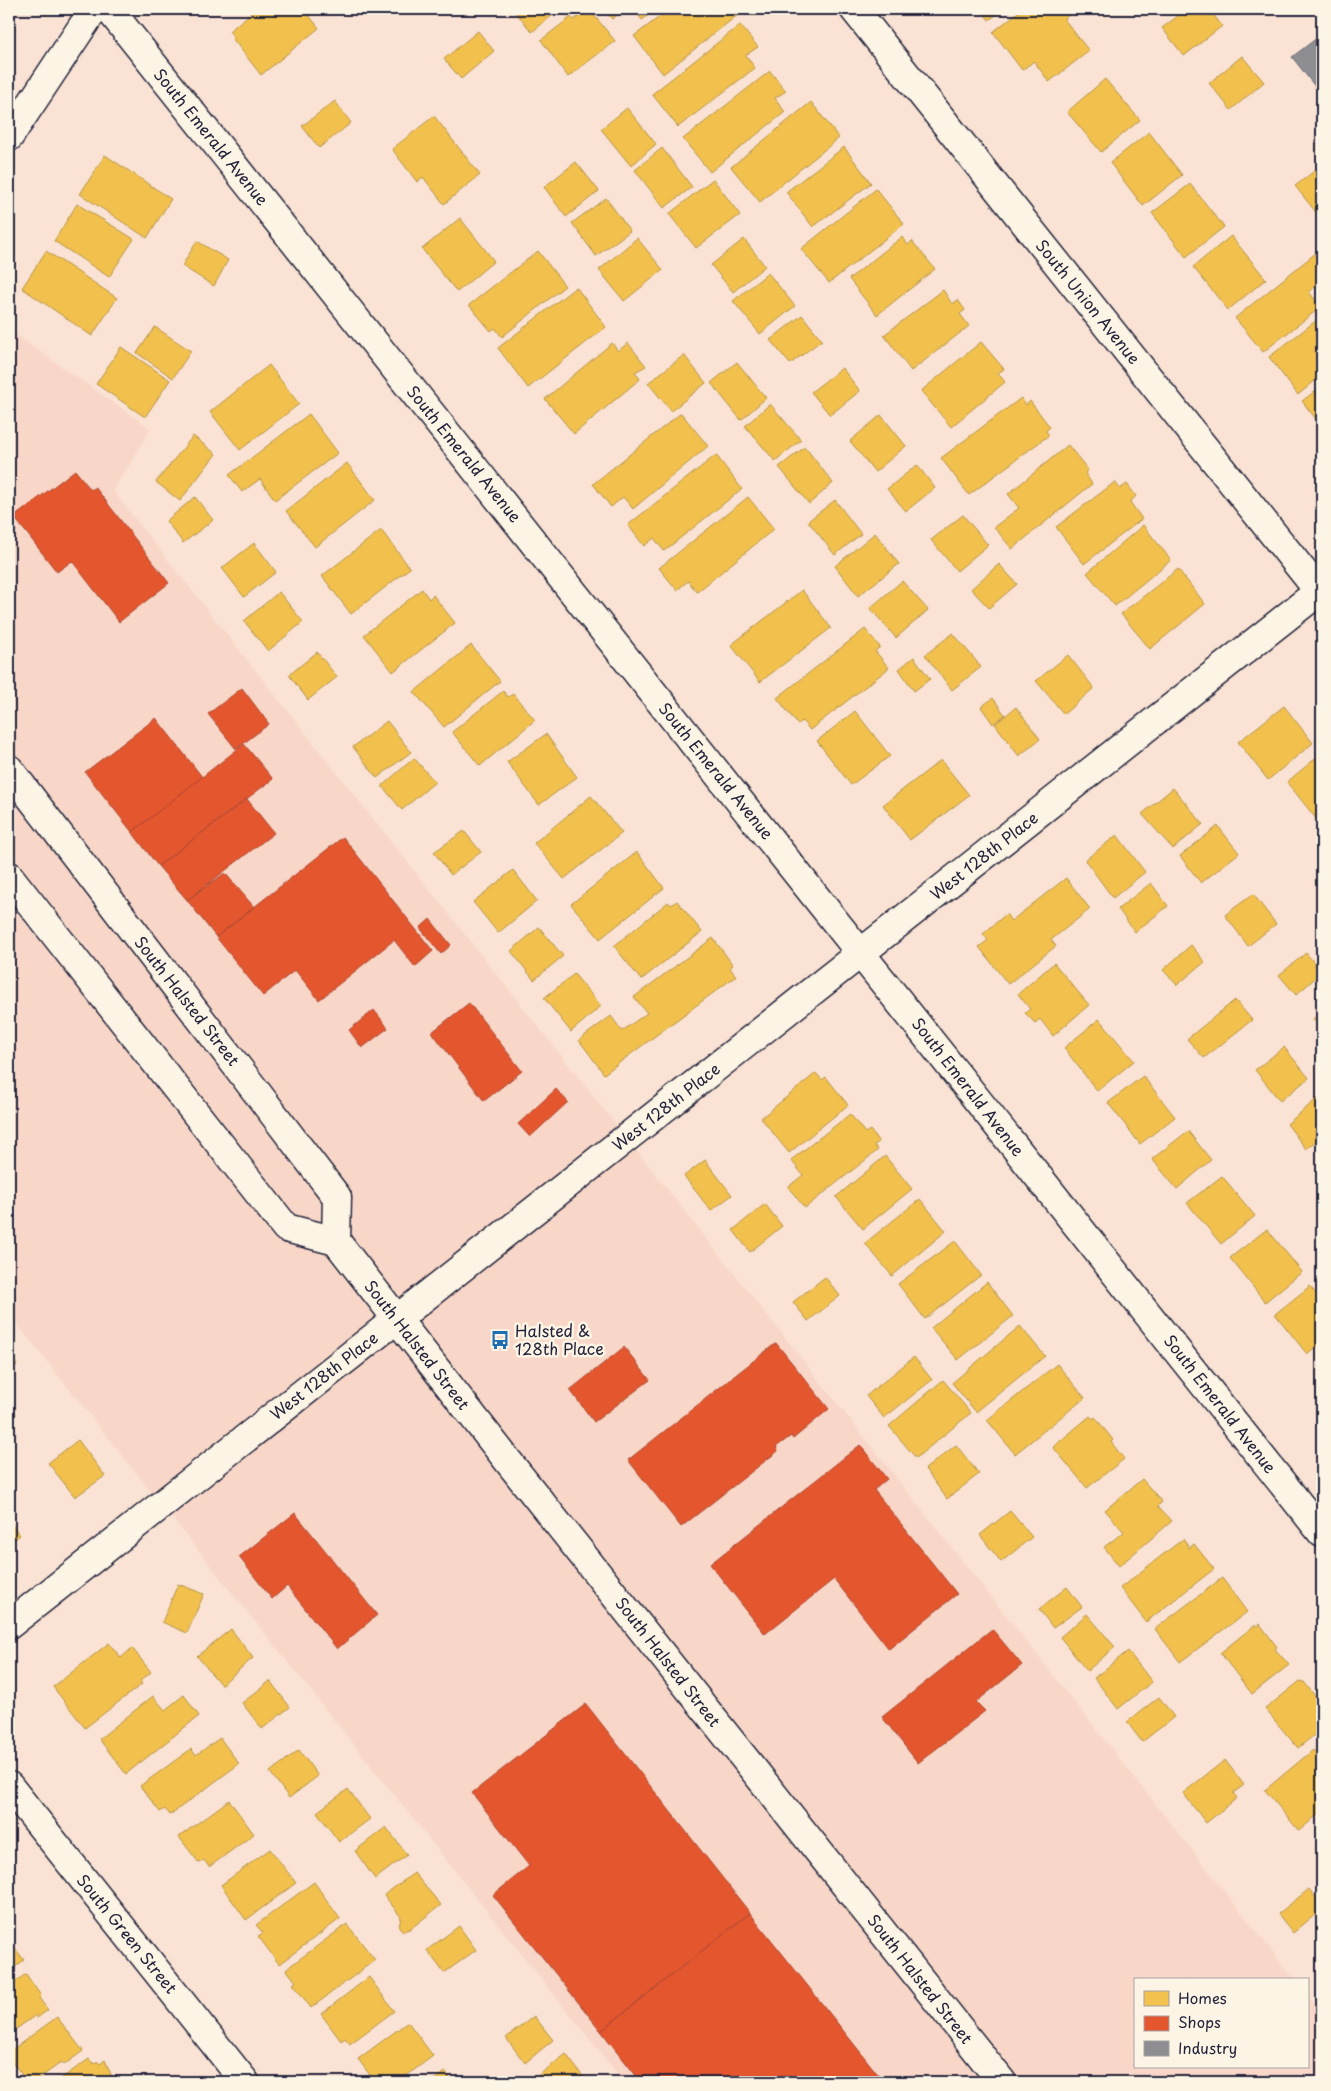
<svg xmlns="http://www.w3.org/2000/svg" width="1331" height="2091" font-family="'Playpen Sans',sans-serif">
<rect width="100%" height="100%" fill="#fae3d4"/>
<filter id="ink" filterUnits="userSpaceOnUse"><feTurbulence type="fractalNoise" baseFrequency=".02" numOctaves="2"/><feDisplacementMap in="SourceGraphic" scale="10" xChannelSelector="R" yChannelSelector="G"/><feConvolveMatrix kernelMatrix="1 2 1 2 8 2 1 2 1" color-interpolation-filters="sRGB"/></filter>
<g filter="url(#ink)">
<path fill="#f8d7c8" d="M9 330 151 429 113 491 1295 1980H1135V2067H1307V1995L1322 2014V2082H624L9 1314Z"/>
<g fill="#f2c14e" stroke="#b49148">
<path d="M256 9H260L263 12 268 9H304L319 28 261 75 232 38 234 37 229 31Z"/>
<path d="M513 9H560L532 32Z"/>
<path d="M589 9 615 41 568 77 541 40 571 17 574 20Z"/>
<path d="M604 9H625L612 19Z"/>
<path d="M634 9H657L642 20Z"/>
<path d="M670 9H743L744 10 663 74 634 36Z"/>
<path d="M981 9H1004L989 20Z"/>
<path d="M1022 9H1067L1070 14 1064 19 1089 51 1049 82 1034 61 1022 70 993 32Z"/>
<path d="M1187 9H1209L1222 26 1184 56 1162 28Z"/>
<path d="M740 25 758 47 746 55 755 68 678 127 652 94Z"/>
<path d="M478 31 494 51 461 79 444 59Z"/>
<path d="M1242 56 1264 82 1231 110 1209 83Z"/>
<path d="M770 71 786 91 775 98 785 112 710 172 683 139Z"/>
<path d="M1105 79 1140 120 1101 152 1067 112Z"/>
<path d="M335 101 351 123 319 148 302 126Z"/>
<path d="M811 102 839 138 760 202 731 167Z"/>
<path d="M627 108 656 144 631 166 601 129Z"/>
<path d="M434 116 480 175 444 204 423 177 417 182 392 149Z"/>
<path d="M1149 132 1182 175 1143 206 1110 163Z"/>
<path d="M844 147 871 183 813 227 786 192Z"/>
<path d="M662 148 692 187 664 208 635 170Z"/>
<path d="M105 155 171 199 147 238 80 194Z"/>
<path d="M576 162 599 191 566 217 544 187Z"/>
<path d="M1322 165V213L1319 216 1295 186Z"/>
<path d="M713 179 740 215 696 248 669 214Z"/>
<path d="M1190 184 1224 227 1186 257 1152 213Z"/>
<path d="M876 189 904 224 829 283 801 249Z"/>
<path d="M606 198 630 231 596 256 572 223Z"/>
<path d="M77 204 134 239 109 277 54 241Z"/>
<path d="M460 218 494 261 457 292 422 249Z"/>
<path d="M1231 236 1266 279 1228 310 1193 267Z"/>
<path d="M902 237 908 245 912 241 935 269 877 315 849 279Z"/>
<path d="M637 238 663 270 624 301 599 270Z"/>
<path d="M744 239 765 266 733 292 711 265Z"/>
<path d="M197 241 228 260 214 286 182 266Z"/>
<path d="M46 251 117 298 92 336 22 288Z"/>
<path d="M538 251 565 286 502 337 495 328 491 331 469 305Z"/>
<path d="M1317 252 1322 259V281L1309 292 1321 307 1263 352 1235 318Z"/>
<path d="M768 273 795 306 760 334 733 301Z"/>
<path d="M576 287 606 327 528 388 498 348Z"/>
<path d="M943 290 952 304 958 300 965 310 960 314 969 326 911 371 884 335Z"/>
<path d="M802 315 822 340 790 364 770 340Z"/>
<path d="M1322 316V375L1298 395 1269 357Z"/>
<path d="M155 327 191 351 173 378 137 353Z"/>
<path d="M981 342 1004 369 998 373 1005 382 951 427 921 391Z"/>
<path d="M612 343 618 351 628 343 646 366 635 372 640 379 574 434 545 399Z"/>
<path d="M121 347 170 380 145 417 96 384Z"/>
<path d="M684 355 706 383 671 411 648 383Z"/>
<path d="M737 362 766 398 741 420 711 383Z"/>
<path d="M269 365 299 404 240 450 210 412Z"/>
<path d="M842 368 860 391 830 415 811 392Z"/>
<path d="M1322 386V427L1302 401Z"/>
<path d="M1021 398 1026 405 1030 401 1050 427 1046 431 1049 435 969 495 941 458Z"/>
<path d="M770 404 801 440 775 461 745 426Z"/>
<path d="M681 413 708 446 633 509 623 497 611 507 593 484Z"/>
<path d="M309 414 338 453 275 500 260 479 242 492 229 475Z"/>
<path d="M881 415 906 446 875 472 850 441Z"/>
<path d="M193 436 216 454 180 501 156 482Z"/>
<path d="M1068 445 1088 470 1085 473 1092 484 1012 549 994 527 1019 508 1008 494Z"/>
<path d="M805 447 833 483 809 504 779 467Z"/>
<path d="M716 455 742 489 664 551 654 538 644 546 628 525Z"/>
<path d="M347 463 375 500 315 547 286 511Z"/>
<path d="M917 465 935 488 906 511 887 489Z"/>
<path d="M1115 482 1120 489 1127 484 1136 496 1130 502 1142 519 1084 564 1056 527Z"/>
<path d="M195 497 213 520 183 543 166 521Z"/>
<path d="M748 497 774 529 697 592 688 581 677 590 659 568Z"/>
<path d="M835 500 861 534 835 555 808 521Z"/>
<path d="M963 515 988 545 957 571 931 540Z"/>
<path d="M1143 525 1171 560 1115 606 1087 573Z"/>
<path d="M381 530 410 568 351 614 322 576Z"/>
<path d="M875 533 899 564 858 596 835 566Z"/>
<path d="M254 543 276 572 244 597 222 568Z"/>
<path d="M999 564 1017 584 989 608 971 589Z"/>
<path d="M1178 569 1205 604 1150 649 1121 614Z"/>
<path d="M902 581 928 610 896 638 870 608Z"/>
<path d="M422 589 429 599 433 595 455 623 393 672 364 635Z"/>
<path d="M802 590 831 628 760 682 731 645Z"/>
<path d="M279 592 303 622 268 651 244 621Z"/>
<path d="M865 629 880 647 875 651 889 668 810 730 802 721 798 725 777 698Z"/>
<path d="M953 633 981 667 952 690 925 655Z"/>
<path d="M471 645 500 681 444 727 414 692Z"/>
<path d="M317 652 337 677 308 700 289 675Z"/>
<path d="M1068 655 1094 688 1064 714 1036 681Z"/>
<path d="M914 657 930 679 914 691 899 669Z"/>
<path d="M503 691 508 697 513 694 535 720 480 766 452 732Z"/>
<path d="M993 698 1005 715 993 724 981 707Z"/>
<path d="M1284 706 1313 743 1268 780 1238 742Z"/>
<path d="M1016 707 1040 739 1019 756 995 724Z"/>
<path d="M855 711 890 756 851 785 817 741Z"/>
<path d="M387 721 411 752 377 778 353 747Z"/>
<path d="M546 734 577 777 539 805 507 762Z"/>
<path d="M1322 753V823L1321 825 1287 782Z"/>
<path d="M414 758 435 782 402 810 382 786Z"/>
<path d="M941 760 969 795 910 840 883 805Z"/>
<path d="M1173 788 1203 824 1173 849 1142 814Z"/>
<path d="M591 796 622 833 564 879 534 843Z"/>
<path d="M1218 826 1239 853 1201 883 1180 856Z"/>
<path d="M464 831 481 852 451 875 434 852Z"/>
<path d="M1117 835 1145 872 1113 898 1085 860Z"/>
<path d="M637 852 664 888 600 939 571 904Z"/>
<path d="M513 870 537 901 498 933 473 902Z"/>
<path d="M1066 878 1090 909 1051 940 1056 946 1008 984 979 947 988 940 983 934 1006 914 1011 921Z"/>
<path d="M1151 883 1168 906 1135 932 1118 909Z"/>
<path d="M1253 894 1276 924 1248 946 1225 915Z"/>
<path d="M677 901 702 932 641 980 614 946 668 902 671 905Z"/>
<path d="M539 927 563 956 534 980 511 951Z"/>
<path d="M713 938 733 965 730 968 736 976 604 1074 579 1040 611 1016 622 1031 647 1013 634 997Z"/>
<path d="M1191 945 1205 962 1177 985 1163 970Z"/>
<path d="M1306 953 1322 972 1296 995 1279 975Z"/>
<path d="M1054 963 1089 1005 1053 1036 1040 1019 1035 1023 1025 1013 1030 1009 1018 994Z"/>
<path d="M574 974 601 1006 571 1032 544 998Z"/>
<path d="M1235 1000 1252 1020 1204 1058 1187 1039Z"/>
<path d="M1322 1011V1030L1313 1019Z"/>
<path d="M1099 1019 1134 1061 1097 1091 1064 1048Z"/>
<path d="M1284 1047 1309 1078 1280 1101 1255 1070Z"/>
<path d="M816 1073 822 1080 826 1077 848 1105 789 1153 761 1118Z"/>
<path d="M1143 1076 1175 1117 1140 1144 1108 1103Z"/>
<path d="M1318 1098 1322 1104V1136L1306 1149 1287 1124Z"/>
<path d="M850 1114 865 1133 870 1130 879 1142 874 1145 878 1150 805 1208 788 1187 803 1175 791 1160Z"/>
<path d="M1188 1131 1211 1160 1177 1189 1152 1159Z"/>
<path d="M885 1156 912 1189 863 1229 836 1197Z"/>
<path d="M705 1160 732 1195 711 1211 684 1176Z"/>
<path d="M1222 1176 1255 1216 1221 1244 1187 1203Z"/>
<path d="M920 1199 946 1231 892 1276 865 1243Z"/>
<path d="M765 1204 782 1226 750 1252 733 1230Z"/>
<path d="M1267 1229 1302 1272 1265 1302 1230 1258Z"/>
<path d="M955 1241 981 1275 925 1319 898 1284Z"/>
<path d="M825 1277 840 1296 808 1321 793 1302Z"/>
<path d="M987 1282 1013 1316 958 1360 931 1328Z"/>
<path d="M1310 1286 1322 1302V1342L1307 1354 1275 1314Z"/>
<path d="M1020 1326 1045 1356 976 1412 952 1383Z"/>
<path d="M9 1355 17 1365 9 1372Z"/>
<path d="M914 1357 932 1380 884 1418 866 1396Z"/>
<path d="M1057 1364 1085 1398 1015 1454 987 1420Z"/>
<path d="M943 1380 971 1413 916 1458 889 1426Z"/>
<path d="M1090 1416 1093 1419 1095 1417 1113 1440 1111 1442 1124 1459 1087 1488 1053 1447Z"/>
<path d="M78 1440 105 1476 75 1497 48 1463Z"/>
<path d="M956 1445 979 1474 947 1499 925 1469Z"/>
<path d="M1142 1479 1162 1502 1158 1506 1172 1521 1119 1566 1104 1547 1124 1532 1105 1510Z"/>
<path d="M1010 1511 1032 1537 1001 1562 980 1535Z"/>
<path d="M9 1521 20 1535 9 1544Z"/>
<path d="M1183 1539 1189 1548 1194 1544 1214 1569 1146 1622 1120 1588Z"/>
<path d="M1222 1578 1247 1612 1180 1662 1155 1629Z"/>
<path d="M178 1584 204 1594 187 1633 162 1622Z"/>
<path d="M1067 1587 1082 1607 1053 1628 1039 1609Z"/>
<path d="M1087 1614 1115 1647 1087 1671 1060 1637Z"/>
<path d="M1260 1624 1277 1647 1275 1649 1289 1665 1252 1694 1220 1653 1255 1625 1257 1627Z"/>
<path d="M231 1629 253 1658 221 1685 197 1656Z"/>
<path d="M109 1643 121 1658 132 1648 151 1672 140 1681 142 1684 85 1728 53 1687Z"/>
<path d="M1128 1651 1152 1682 1118 1709 1094 1678Z"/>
<path d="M270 1681 290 1707 262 1729 242 1703Z"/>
<path d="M1300 1681 1304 1682 1321 1704 1319 1705 1322 1709V1729L1298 1748 1265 1709Z"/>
<path d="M184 1695 199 1716 126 1774 99 1739 153 1696 165 1710Z"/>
<path d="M1159 1697 1174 1717 1142 1742 1127 1722Z"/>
<path d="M220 1738 239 1764 170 1815 165 1809 160 1812 140 1786 191 1749 196 1755Z"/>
<path d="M299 1750 318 1776 289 1798 270 1772Z"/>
<path d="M1313 1750 1320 1757 1322 1755V1811L1299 1831 1265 1790Z"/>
<path d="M1225 1760 1244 1785 1233 1793 1237 1798 1206 1823 1183 1793Z"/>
<path d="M348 1789 370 1819 339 1842 317 1812Z"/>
<path d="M229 1800 254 1834 209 1867 204 1860 199 1863 179 1837Z"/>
<path d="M386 1827 407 1855 375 1879 355 1851Z"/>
<path d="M270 1849 296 1883 246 1920 221 1885Z"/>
<path d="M414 1873 441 1905 410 1929 403 1931 399 1927 401 1917 384 1895Z"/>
<path d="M314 1882 340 1919 279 1964 258 1936 263 1933 256 1925Z"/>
<path d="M1309 1889 1322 1905V1909L1293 1933 1278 1914Z"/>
<path d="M347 1924 375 1960 311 2008 293 1984 296 1982 286 1969Z"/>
<path d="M459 1926 476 1950 444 1973 427 1950Z"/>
<path d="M9 1940 24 1960 9 1972Z"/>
<path d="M26 1974 41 1996 39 1998 48 2010 37 2018 36 2015 9 2034V1986Z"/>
<path d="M369 1977 394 2011 350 2044 345 2038 341 2041 321 2014Z"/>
<path d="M534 2016 553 2040 525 2063 506 2038Z"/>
<path d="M57 2017 83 2051 64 2065 62 2062 34 2082H27L9 2057V2052Z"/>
<path d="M408 2022 433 2056 398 2082H375L358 2059Z"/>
<path d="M566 2054 587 2082H530Z"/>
<path d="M89 2059 94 2064 97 2061 100 2064 105 2060 114 2082H56Z"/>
<path d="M445 2072 453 2082H431Z"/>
</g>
<g fill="#e4572e" stroke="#aa4732">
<path d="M75 470 91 490 95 487 169 583 119 622 72 561 57 572 14 517Z"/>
<path d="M242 688 269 724 236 749 208 714Z"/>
<path d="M156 718 203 778 132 832 85 772Z"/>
<path d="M244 744 273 779 158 866 132 832Z"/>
<path d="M247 799 274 833 187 900 158 866Z"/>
<path d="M343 837 433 951 415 967 394 940 319 1000 295 970 263 996 216 937Z"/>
<path d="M225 873 254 907 216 937 187 900Z"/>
<path d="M430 919 451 945 441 954 420 928Z"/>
<path d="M469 1003 522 1071 484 1101 432 1032Z"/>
<path d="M374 1010 388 1028 362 1048 349 1030Z"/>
<path d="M556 1089 568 1102 530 1137 518 1124Z"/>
<path d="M776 1343 829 1409 793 1439 791 1436 776 1447 778 1451 681 1527 628 1460Z"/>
<path d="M624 1347 650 1380 594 1422 570 1390Z"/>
<path d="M860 1445 887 1479 874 1490 957 1594 889 1649 834 1579 765 1634 710 1564Z"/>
<path d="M295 1513 377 1615 337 1649 287 1586 272 1599 239 1557Z"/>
<path d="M992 1629 1022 1665 976 1702 985 1711 918 1763 882 1717Z"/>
<path d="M586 1704 750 1913 601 2031 493 1895 529 1866 472 1793Z"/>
<path d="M750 1913 884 2082H641L601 2031Z"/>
</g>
<path fill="#8d8d92" stroke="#6d6d78" d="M1322 34V91L1320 93 1292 57Z"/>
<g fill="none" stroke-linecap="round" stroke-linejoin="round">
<g stroke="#22223b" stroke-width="31">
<g id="minor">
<path d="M109 9 1322 1533"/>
<path d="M854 9 1322 595"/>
<path d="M9 1625 1322 589"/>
<path d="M9 1786 245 2082"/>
</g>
</g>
<g stroke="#22223b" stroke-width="31">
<path id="tertiary" d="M9 137 94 9"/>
</g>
<g stroke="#22223b" stroke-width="31">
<g id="primary">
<path d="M9 769 337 1197 336 1241"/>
<path d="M9 876 286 1228 336 1241 504 1456 1002 2082"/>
</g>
</g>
<use href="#minor" stroke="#fcf5e5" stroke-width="28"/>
<use href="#tertiary" stroke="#fcf5e5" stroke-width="28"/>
<use href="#primary" stroke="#fcf5e5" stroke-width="28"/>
</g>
</g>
<defs>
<g id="bus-bare" transform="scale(1.5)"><path d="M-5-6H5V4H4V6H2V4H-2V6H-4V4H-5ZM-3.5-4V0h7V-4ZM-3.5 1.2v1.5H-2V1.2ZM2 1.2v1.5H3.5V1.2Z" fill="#1f6fb2" stroke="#fcf5e5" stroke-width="2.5" paint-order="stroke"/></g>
</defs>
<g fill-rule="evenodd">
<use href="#bus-bare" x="500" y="1340"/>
</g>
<g text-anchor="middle" stroke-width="5" stroke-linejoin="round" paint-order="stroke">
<g font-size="16" fill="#22223b" stroke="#fcf5e5">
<text transform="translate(211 137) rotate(51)" y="6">South Emerald Avenue</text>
<text transform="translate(1088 302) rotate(51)" y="6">South Union Avenue</text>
<text transform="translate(464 454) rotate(51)" y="6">South Emerald Avenue</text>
<text transform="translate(716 771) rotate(51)" y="6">South Emerald Avenue</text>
<text transform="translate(984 856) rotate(-38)" y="6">West 128th Place</text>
<text transform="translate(187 1001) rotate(52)" y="6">South Halsted Street</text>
<text transform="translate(968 1087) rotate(52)" y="6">South Emerald Avenue</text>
<text transform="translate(666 1107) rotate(-38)" y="6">West 128th Place</text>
<text transform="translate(417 1345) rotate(52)" y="6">South Halsted Street</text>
<text transform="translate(324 1376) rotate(-38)" y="6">West 128th Place</text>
<text transform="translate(1220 1404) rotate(52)" y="6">South Emerald Avenue</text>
<text transform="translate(668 1662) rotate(52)" y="6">South Halsted Street</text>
<text transform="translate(127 1934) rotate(51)" y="6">South Green Street</text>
<text transform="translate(920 1979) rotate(52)" y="6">South Halsted Street</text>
</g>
<g font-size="16" fill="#22223b" stroke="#fcf5e5" text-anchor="start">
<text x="515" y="1337">Halsted &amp;<tspan x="515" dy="18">128th Place</tspan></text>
</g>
</g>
<rect width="1331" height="2091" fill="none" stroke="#fcf5e5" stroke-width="30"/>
<rect x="15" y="15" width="1301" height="2061" fill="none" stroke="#22223b" stroke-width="2" filter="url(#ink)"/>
<rect x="1134" y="1978" width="175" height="90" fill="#fcf5e5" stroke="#a5a1a1"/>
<rect x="1144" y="1991" width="25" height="15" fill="#f2c14e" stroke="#a5a1a1"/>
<text x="1178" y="2004" font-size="15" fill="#22223b">Homes</text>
<rect x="1144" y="2016" width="25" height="15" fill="#e4572e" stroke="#a5a1a1"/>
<text x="1178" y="2028" font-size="15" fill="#22223b">Shops</text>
<rect x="1144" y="2041" width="25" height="15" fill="#8d8d92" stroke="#a5a1a1"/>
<text x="1178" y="2054" font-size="15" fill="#22223b">Industry</text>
</svg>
